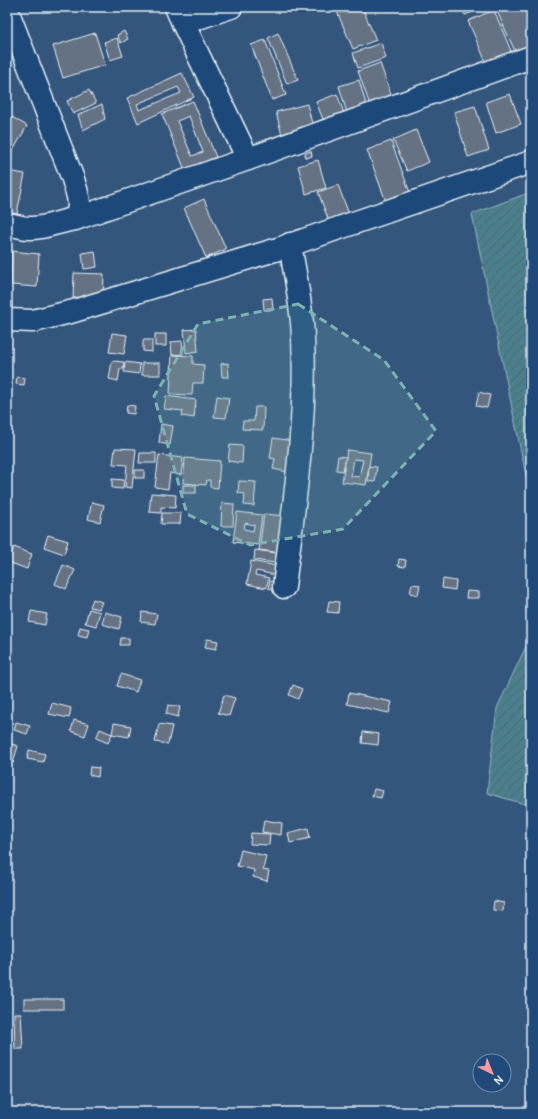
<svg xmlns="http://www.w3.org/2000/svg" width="538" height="1119" font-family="Pangolin,sans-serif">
<defs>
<pattern id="garden-furrows" width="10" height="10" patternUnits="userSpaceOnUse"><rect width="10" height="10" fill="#4b7f8c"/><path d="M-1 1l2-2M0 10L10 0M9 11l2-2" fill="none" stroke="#49666e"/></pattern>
</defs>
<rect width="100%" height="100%" fill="#34567d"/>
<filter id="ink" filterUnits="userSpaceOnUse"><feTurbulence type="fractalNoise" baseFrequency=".025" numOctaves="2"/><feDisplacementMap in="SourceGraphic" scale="8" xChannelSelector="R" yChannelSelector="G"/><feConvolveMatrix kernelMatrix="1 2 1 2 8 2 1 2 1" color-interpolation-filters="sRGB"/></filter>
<g filter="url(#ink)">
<g fill="url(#garden-furrows)" stroke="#9ab8c2">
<path d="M531 192V500L472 214Z"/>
<path d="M531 636V806L487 793 497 708Z"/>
</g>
<g fill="#657284" stroke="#e8f1f8" fill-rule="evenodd">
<path d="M335 7H362L376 40 353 49Z"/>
<path d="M461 7H486L465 15Z"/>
<path d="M501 7H528L531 14V52L518 58 496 9Z"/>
<path d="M494 10 514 58 489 69 468 21Z"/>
<path d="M124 31 128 39 121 43 117 35Z"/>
<path d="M95 33 105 65 63 78 53 46Z"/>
<path d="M278 33 298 80 287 84 268 38Z"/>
<path d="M117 38 123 56 110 60 104 42Z"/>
<path d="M265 40 286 95 272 100 251 45Z"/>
<path d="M381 43 386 58 358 68 353 53Z"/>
<path d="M380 63 394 103 372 111 358 71Z"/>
<path d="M182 73 194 97 138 123 127 98ZM178 87 181 93 139 110 137 104Z"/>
<path d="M359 80 369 114 349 120 339 86Z"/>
<path d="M89 90 96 103 73 114 67 101Z"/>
<path d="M337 94 347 121 327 129 316 102Z"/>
<path d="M510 94 521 124 496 133 486 102Z"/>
<path d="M193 101 216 157 185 170 162 114ZM189 116 203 152 192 156 177 121Z"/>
<path d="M102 104 105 119 83 130 78 115Z"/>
<path d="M307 104 314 131 283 139 276 112Z"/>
<path d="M475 106 489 150 468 157 454 112Z"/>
<path d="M7 114 27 126 10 156 7 155Z"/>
<path d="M416 130 429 162 407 171 393 140Z"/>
<path d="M391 141 412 198 388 207 367 150Z"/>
<path d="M311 151 312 156 306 158 305 153Z"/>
<path d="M318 160 326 188 306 194 298 166Z"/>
<path d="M7 171 25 174 15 223 7 221Z"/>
<path d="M338 185 350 217 330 224 318 192Z"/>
<path d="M204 199 226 249 206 258 184 208Z"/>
<path d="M12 251 39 254 37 287 11 285Z"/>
<path d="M95 251 97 267 84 269 82 253Z"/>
<path d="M7 252H10L7 271Z"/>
<path d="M74 273 104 274 103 299 73 298Z"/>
<path d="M272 298 273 310H264L263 299Z"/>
<path d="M196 329 198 351 186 353 184 330Z"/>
<path d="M112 333 127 335 124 354 109 352Z"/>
<rect x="155" y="334" width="11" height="12"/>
<path d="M143 340H152V352L143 351Z"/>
<path d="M182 341 183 354 172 355 171 342Z"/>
<path d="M172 355 193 356V364L204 365 203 383H193L192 395 170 394Z"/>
<path d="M112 361 124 362 123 369H120L118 381 109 379Z"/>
<path d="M125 362 140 364 139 374 124 372Z"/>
<rect x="142" y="363" width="18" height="12"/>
<path d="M228 363 229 377H222L221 364Z"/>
<path d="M17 377 25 378 24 385 16 384Z"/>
<path d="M479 392 490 395 487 408 476 406Z"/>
<path d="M166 396 196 400 194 418 182 416 183 411 164 409Z"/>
<path d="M217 396 229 398 226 418 214 417Z"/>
<path d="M127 405 135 406 134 414 126 413Z"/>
<path d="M255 407H264L263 430 242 429 243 421H254Z"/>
<path d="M161 424 173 426 170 445 159 443Z"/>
<path d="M273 438 293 441 288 472 273 469 275 459 270 458Z"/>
<path d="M230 445 243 446 242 463 228 461Z"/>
<path d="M115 448 136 449 132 488 125 487 127 465 113 464Z"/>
<path d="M347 450 371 453 366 485 342 482ZM354 459 363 460 359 477 351 476Z"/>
<path d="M140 453H156V463H139Z"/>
<path d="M159 455 183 458 181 475 170 473 168 489 155 487Z"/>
<path d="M338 456 346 457 343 471 336 470Z"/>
<path d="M185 458 220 461 218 488 210 487V480H207L206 485 183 483Z"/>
<path d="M369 466 377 467 375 482 368 481Z"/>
<rect x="135" y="470" width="9" height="8"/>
<path d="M112 479 124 480 123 489 112 488Z"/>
<path d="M239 481 256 482 254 506 244 505 245 494 238 493Z"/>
<rect x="183" y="485" width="13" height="8"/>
<path d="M151 493 176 495 175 508 161 507V513L149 512Z"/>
<path d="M92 502 104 505 100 522 88 519Z"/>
<path d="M222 503 234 504 233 526H221Z"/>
<path d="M237 512 262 515 258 545 233 542ZM245 523 254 525 253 531 244 529Z"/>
<path d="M162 513H181L180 524H161Z"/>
<path d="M264 514 286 516 281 553 259 550Z"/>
<path d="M48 535 68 541 64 554 44 547Z"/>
<path d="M14 547 32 554 27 569 8 562Z"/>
<path d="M255 550 277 553 275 563 254 560Z"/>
<path d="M399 559 406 560 405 567 398 566Z"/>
<path d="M251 561 277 566 275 575 256 571 255 575 269 578 266 588 247 584Z"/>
<path d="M63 565 75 570 66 589 55 584Z"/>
<path d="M443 579 456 581 455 590 442 588Z"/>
<path d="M270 581 277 583 275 590 268 588Z"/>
<path d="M412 584 420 585 418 595 410 593Z"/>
<path d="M467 591 479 592V598H466Z"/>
<path d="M93 599 102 602 99 609 90 607Z"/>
<path d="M329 601 339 602 338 613 327 612Z"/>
<path d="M89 609 100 612 96 626 85 623Z"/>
<path d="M31 611 47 614 45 625 29 622Z"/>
<path d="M105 612 122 617 119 629 102 624Z"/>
<path d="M142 612 157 614 155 624 141 622Z"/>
<path d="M80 627 89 629 87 637 78 635Z"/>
<path d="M121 638H129V645H120Z"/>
<path d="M207 639 218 641 216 649 205 647Z"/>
<path d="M121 674 140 680 136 692 117 686Z"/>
<path d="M293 685 302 689 298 699 289 695Z"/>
<path d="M349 693 392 702 389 713 347 704Z"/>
<path d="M224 695 235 698 229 716 218 713Z"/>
<path d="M52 703 71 708 69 718 49 714Z"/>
<path d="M168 705 180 707 178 717 166 714Z"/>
<path d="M74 720 89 724 85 736 71 731Z"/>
<path d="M16 722 30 726 27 734 14 730Z"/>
<path d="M114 723 131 726 129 737 112 734Z"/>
<path d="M159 724 172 726 168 744 155 742Z"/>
<path d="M100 729 112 734 108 743 96 738Z"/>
<path d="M363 732 379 734 378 745 362 743Z"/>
<path d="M9 743 18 746 13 763 7 762V750Z"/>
<path d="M29 750 45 754 43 762 27 759Z"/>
<path d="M90 767 99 768 98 777 89 775Z"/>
<path d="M374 789 383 791 381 798 372 796Z"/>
<path d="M264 820 282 823 281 835 262 832Z"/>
<path d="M308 828 310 838 290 843 288 833Z"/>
<path d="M251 833 270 834 269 845 250 844Z"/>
<path d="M241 850 266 856 263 870 269 871 267 881 253 877 254 870 237 866Z"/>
<path d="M494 901 504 903 503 911 493 910Z"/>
<rect x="24" y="999" width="39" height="10"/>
<path d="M14 1013H21L23 1049H15Z"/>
</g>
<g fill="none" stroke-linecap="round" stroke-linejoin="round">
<g stroke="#e8f1f8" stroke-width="25">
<g id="minor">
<path d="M176 7 183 23 231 7"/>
<path d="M7 10 73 179C77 194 83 205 75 219 60 221 44 229 29 228 22 228 14 225 7 224"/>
<path d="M183 23 248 159"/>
<path d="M75 219 248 159 531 57"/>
<path d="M7 320 33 321 74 311 278 249 531 162"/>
<path d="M284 587C294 504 307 421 303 338 302 306 295 275 290 244"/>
</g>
</g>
<use href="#minor" stroke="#1f4a7a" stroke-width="22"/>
</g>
</g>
<path fill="#7cb4b3" fill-opacity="0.2" stroke="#7cb4b3" stroke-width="3" stroke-dasharray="8 5" stroke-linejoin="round" d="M298 304 384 360 436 431 343 529 250 545 187 514 154 396 198 324Z"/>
<rect width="538" height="1119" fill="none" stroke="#1f4a7a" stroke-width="24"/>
<rect x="12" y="12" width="514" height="1095" fill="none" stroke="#e8f1f8" stroke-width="1.5" filter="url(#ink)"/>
<g transform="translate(492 1073) rotate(137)"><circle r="19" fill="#1f4a7a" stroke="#6f8dac"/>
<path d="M0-3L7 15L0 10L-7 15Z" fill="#ff9aa2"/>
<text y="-6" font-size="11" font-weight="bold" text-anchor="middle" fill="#e8f1f8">N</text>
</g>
</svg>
